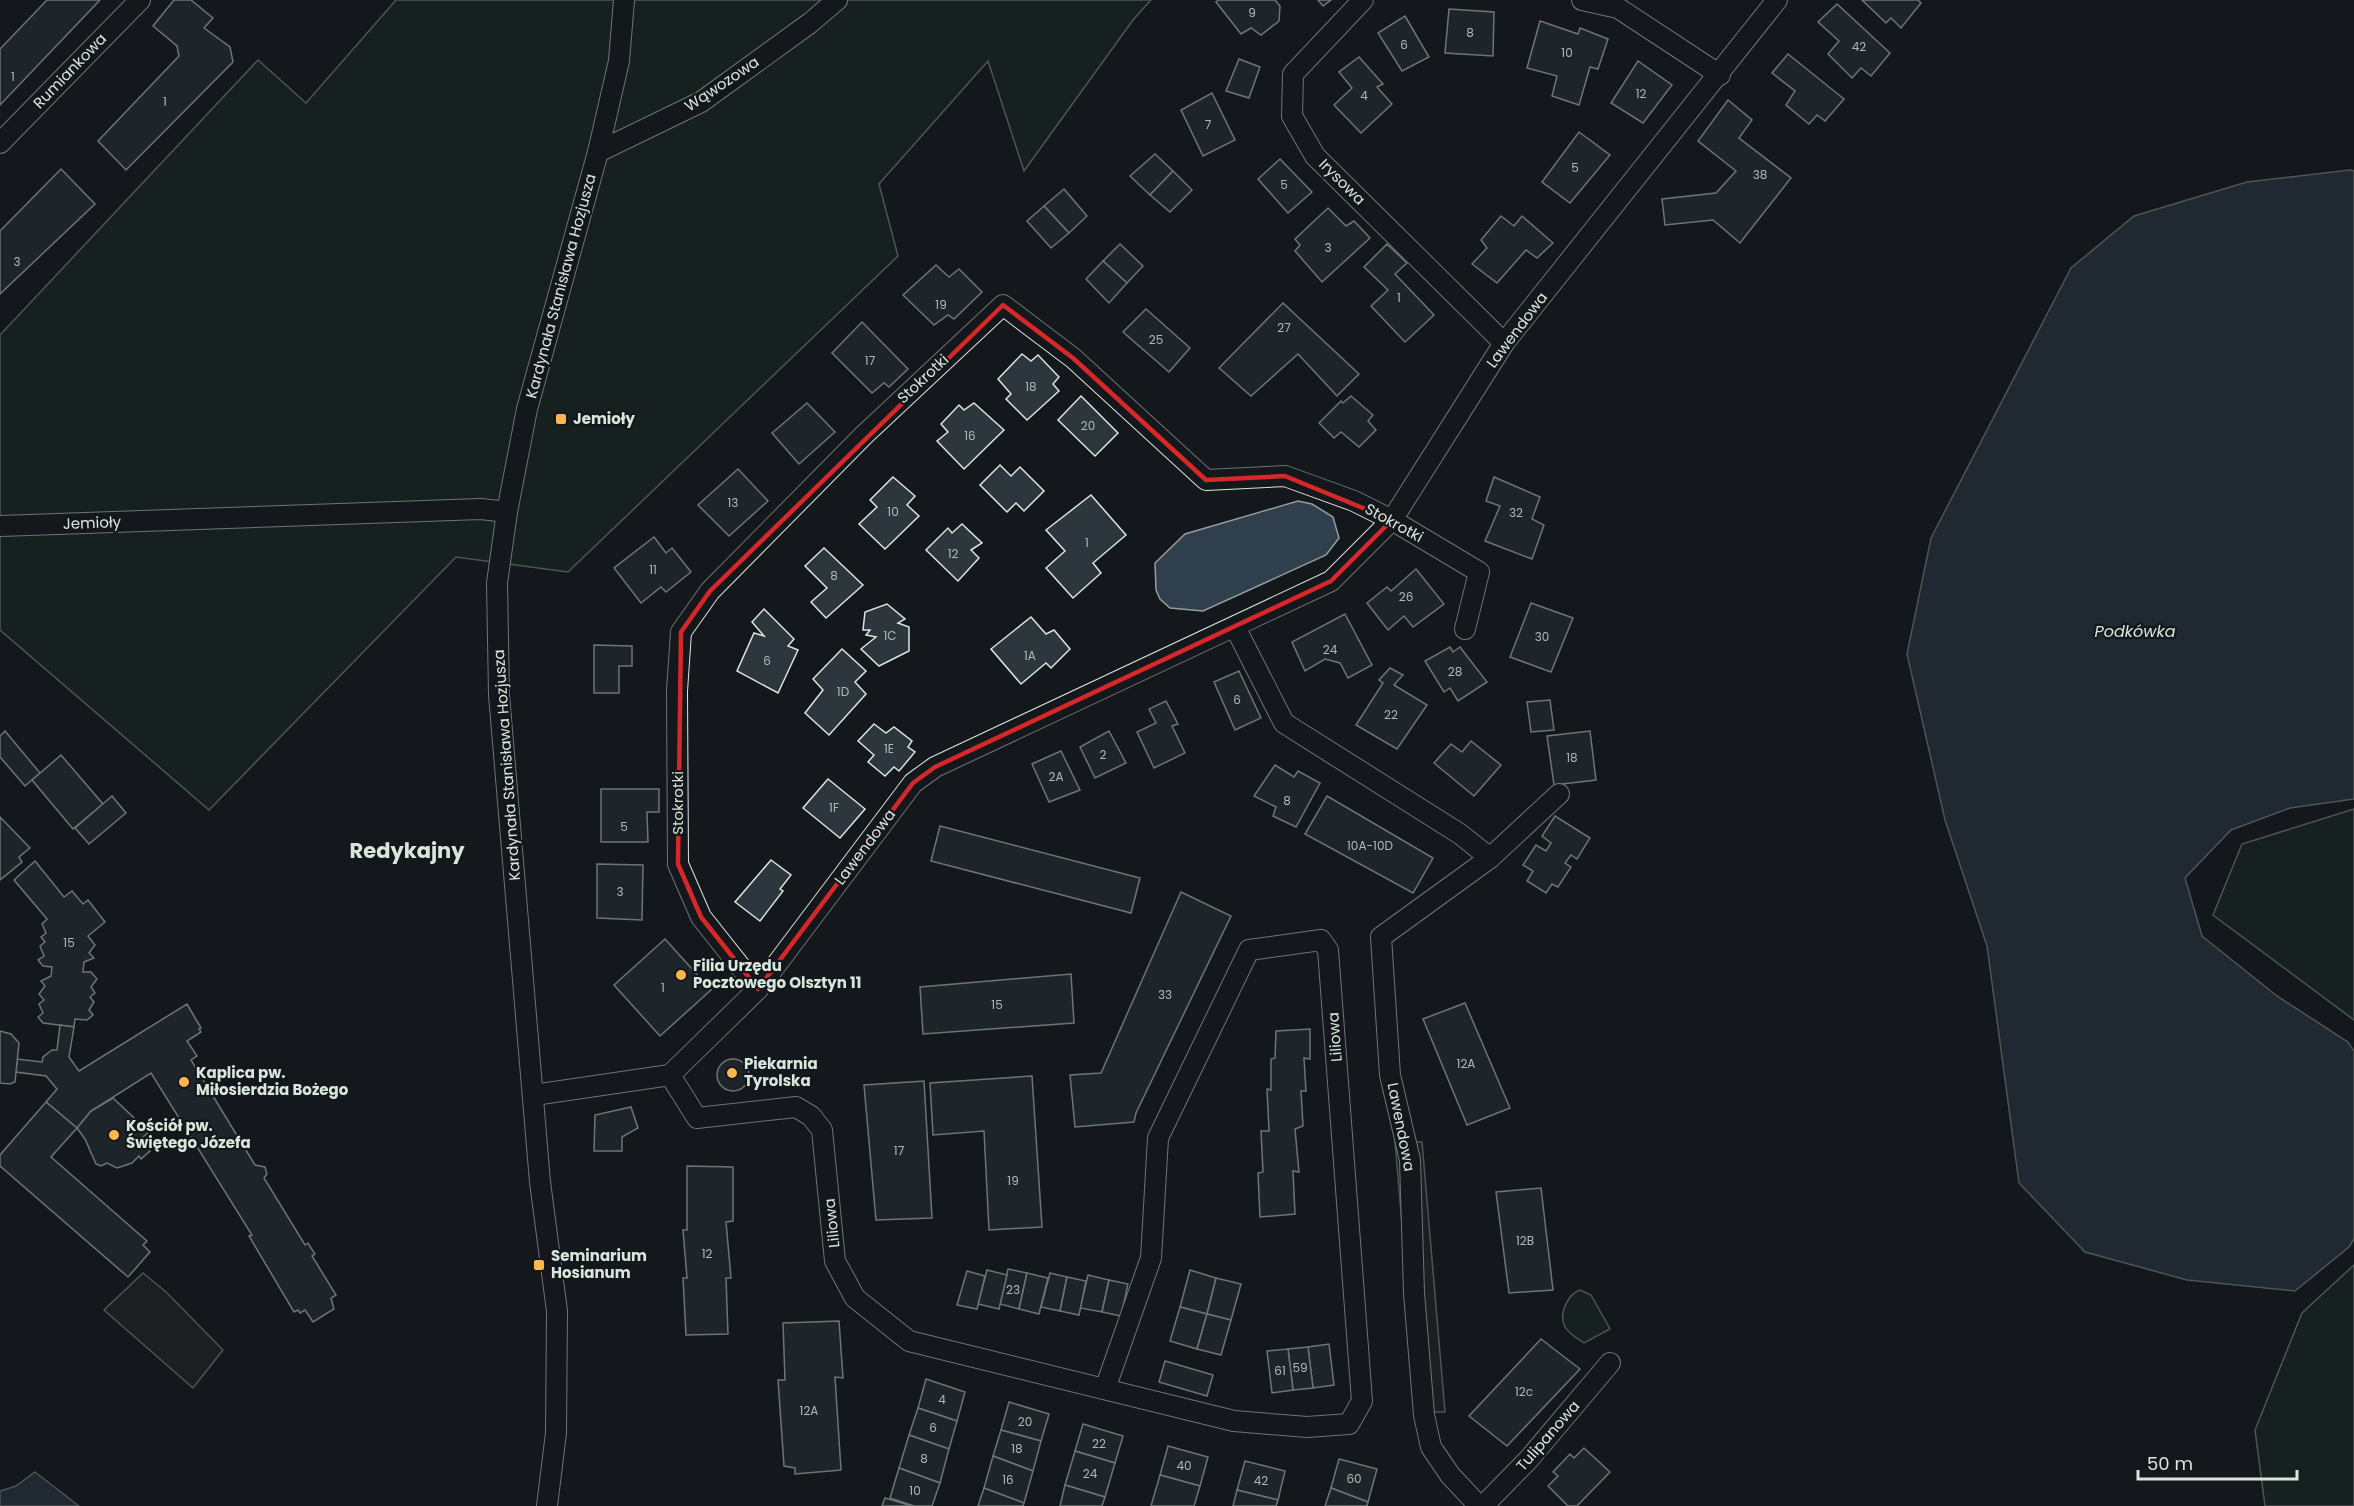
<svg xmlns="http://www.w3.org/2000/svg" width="2354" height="1506" font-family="Poppins,sans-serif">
<rect width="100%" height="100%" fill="#14181c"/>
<g fill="#1a2d24" stroke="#939e99" stroke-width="1.5">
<path d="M396 0H1151L1133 20 1024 171 988 61 879 184 898 256 568 572 456 557 209 810 0 630V335L258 60 306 103Z"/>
<path d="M2354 809V1020L2213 915 2242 844Z"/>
<path d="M2354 1265V1506H2265L2255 1430 2302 1313Z"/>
<path d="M1580 1290 1591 1295 1610 1329 1584 1343C1578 1339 1568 1333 1565 1327 1558 1314 1568 1294 1580 1290Z"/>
</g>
<g fill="#24282b" stroke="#939e99" stroke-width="1.5">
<path d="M1395 1142H1422L1445 1412H1418Z"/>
<path d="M143 1273 166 1292 223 1350 193 1388 104 1310Z"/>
</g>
<g fill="#2f3f4d" stroke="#939e99" stroke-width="1.5">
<path d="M2350 170 2354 171V799L2290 808 2231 830 2185 878 2202 936 2277 996 2348 1042 2354 1051V1239L2349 1247 2295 1291 2187 1280 2085 1252 2019 1183 1987 946 1945 820 1907 654 1931 538 2071 268 2134 216 2247 182Z"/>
<path d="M1298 501 1312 504 1333 517 1339 538 1326 555 1203 611 1170 608 1160 599 1156 590 1155 563 1185 534Z"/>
<path d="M35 1472 75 1503 79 1506H0V1491L16 1486Z"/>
</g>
<g fill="#2c363c" stroke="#d8e6dc" stroke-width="1.5">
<path d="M47 0H100L0 105V49Z"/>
<path d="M174 0H191L213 18 204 28 230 47 233 62 126 170 98 141 179 56 177 46 153 26Z"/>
<path d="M1218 0H1275L1280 6 1279 21 1261 35 1251 28 1241 34 1216 2Z"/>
<path d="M1318 0H1331L1323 6Z"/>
<path d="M1862 0H1918L1921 3 1901 28 1891 18 1886 23Z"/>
<path d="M1837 4 1890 53 1871 76 1861 68 1852 78 1828 54 1839 41 1818 22Z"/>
<path d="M1449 9 1494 12 1493 56 1445 53Z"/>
<path d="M1405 16 1429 57 1402 71 1378 33Z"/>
<path d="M1540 21 1578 34 1580 28 1608 39 1598 69 1590 67 1579 105 1552 96 1557 76 1527 68Z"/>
<path d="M1788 54 1844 99 1825 121 1817 115 1809 124 1786 105 1795 91 1772 73Z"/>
<path d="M1359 57 1383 84 1377 87 1392 104 1361 133 1334 105 1352 88 1339 72Z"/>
<path d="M1239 59 1260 67 1249 98 1226 91Z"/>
<path d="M1638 61 1672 85 1643 123 1611 103Z"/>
<path d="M1212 93 1235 140 1203 156 1181 110Z"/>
<path d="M1728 100 1752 120 1739 138 1791 178 1740 243 1713 220 1665 225 1662 199 1716 193 1736 171 1698 141Z"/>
<path d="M1579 132 1610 155 1570 203 1542 182Z"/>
<path d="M1155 154 1173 171 1150 195 1130 176Z"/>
<path d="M1280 159 1312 192 1288 213 1258 179Z"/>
<path d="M61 169 95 204 0 294V231Z"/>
<path d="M1173 171 1192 190 1170 212 1150 195Z"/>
<path d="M1064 189 1087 216 1069 233 1044 206Z"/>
<path d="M1044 206 1069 233 1051 248 1027 221Z"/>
<path d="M1328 208 1346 226 1354 221 1370 238 1322 282 1295 251 1300 245 1295 239Z"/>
<path d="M1501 216 1514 226 1522 216 1553 243 1537 258 1526 250 1497 283 1472 264 1487 248 1481 240Z"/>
<path d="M1120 244 1143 266 1127 283 1103 261Z"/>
<path d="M1387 244 1407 263 1395 274 1434 315 1405 342 1371 306 1388 290 1364 267Z"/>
<path d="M1103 261 1127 283 1109 303 1086 279Z"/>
<path d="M936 265 949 277 959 269 982 292 954 319 948 315 934 325 903 295Z"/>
<path d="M1283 303 1359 374 1337 396 1298 354 1251 396 1219 368Z"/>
<path d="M1146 309 1190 348 1169 372 1123 332Z"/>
<path d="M862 322 908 369 889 387 884 383 872 393 832 353Z"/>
<path d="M1022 354 1031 361 1038 355 1059 377 1053 384 1059 391 1027 420 1006 399 1011 394 998 379Z"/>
<path d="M1081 396 1118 433 1095 456 1058 420Z"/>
<path d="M1351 396 1373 415 1368 421 1376 430 1359 447 1341 432 1334 438 1319 423 1341 401 1343 403Z"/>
<path d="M807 403 835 432 799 464 772 433Z"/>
<path d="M974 403 1004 430 964 469 937 441 948 432 941 424 959 405 964 410Z"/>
<path d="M1000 465 1011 476 1020 467 1044 491 1024 511 1016 503 1007 512 980 485Z"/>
<path d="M738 469 768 501 729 536 698 505Z"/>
<path d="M893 477 915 496 907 505 919 516 885 549 859 524 877 507 870 500Z"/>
<path d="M1494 477 1540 497 1532 519 1544 525 1532 559 1485 541 1500 506 1486 501Z"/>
<path d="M1091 495 1126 535 1093 563 1101 573 1073 598 1046 568 1065 551 1046 530Z"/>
<path d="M962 524 982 543 971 550 979 558 958 581 926 550 948 528 952 533Z"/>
<path d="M654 537 666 553 672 548 691 572 666 592 661 587 641 603 614 568Z"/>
<path d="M824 548 863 585 826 618 811 602 827 588 805 566Z"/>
<path d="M1416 569 1444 604 1413 627 1404 616 1388 630 1367 603 1387 587 1391 591Z"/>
<path d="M1531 603 1573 618 1551 672 1510 657Z"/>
<path d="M887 604 905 619 898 623 909 627V651L879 666 861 649 876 637 866 635 870 630H863L865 612Z"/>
<path d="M764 609 794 639 788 646 798 650 778 693 737 671 754 633 764 636 752 622Z"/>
<path d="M1345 614 1372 665 1348 678 1340 663 1325 659 1305 671 1292 642Z"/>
<path d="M1031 617 1046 634 1054 630 1070 649 1051 668 1046 663 1021 684 991 649Z"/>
<path d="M594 645 632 646V666H619V693H594Z"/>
<path d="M1450 647 1453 652 1460 647 1487 682 1458 701 1450 688 1444 692 1425 661Z"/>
<path d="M842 649 866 671 855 682 866 694 829 735 805 713 823 690 813 679Z"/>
<path d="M1390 668 1403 675 1394 685 1427 705 1397 749 1356 725 1383 683 1379 680Z"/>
<path d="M1239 671 1261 718 1235 730 1214 682Z"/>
<path d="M1550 700 1554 730 1531 732 1527 702Z"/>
<path d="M1166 701 1178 724 1172 726 1185 753 1154 768 1137 732 1156 723 1149 709Z"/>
<path d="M874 724 886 733 894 727 912 741 908 747 915 752 899 771 894 767 885 776 868 762 874 755 858 741Z"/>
<path d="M5 731 40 773 25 786 0 757V736Z"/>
<path d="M1109 731 1126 763 1095 778 1080 747Z"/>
<path d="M1590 731 1596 780 1554 785 1547 736Z"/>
<path d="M1471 741 1501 765 1474 796 1434 763 1451 744 1462 752Z"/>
<path d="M1061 751 1080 790 1049 802 1032 764Z"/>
<path d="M61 755 103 804 73 829 32 780Z"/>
<path d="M1275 765 1294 777 1298 771 1320 783 1296 827 1273 816 1276 807 1254 796Z"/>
<path d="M828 779 865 809 840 838 803 808Z"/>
<path d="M601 789H659V812H647L648 842H601Z"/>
<path d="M112 796 126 813 89 844 75 828Z"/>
<path d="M1327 796 1433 858 1413 893 1305 834Z"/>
<path d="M1555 816 1590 838 1577 859 1571 855 1565 863 1571 867 1558 887 1552 884 1546 893 1527 881 1533 871 1523 865 1536 845 1546 851 1551 843 1542 836Z"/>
<path d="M0 817 30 848 19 857 22 862 0 880Z"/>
<path d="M940 826 1140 878 1131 913 931 861Z"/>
<path d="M771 860 791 875 780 889 783 891 760 921 735 902Z"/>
<path d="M35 861 64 897 72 891 83 904 88 900 105 922 88 936 95 945 89 953 94 958 84 962 83 972H91L97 979 91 987 95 993 90 997 94 1002 89 1010 93 1015 87 1020 75 1019 74 1027 43 1023 38 1017 43 1013 39 1004 44 1000 39 994 45 986 41 981 51 976 52 967 43 966 38 960 44 956 40 946 45 942 41 937 46 933 42 924 47 919 14 880Z"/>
<path d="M597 864 643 865 642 920 597 918Z"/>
<path d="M1181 892 1231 916 1136 1113 1134 1122 1075 1127 1070 1075 1101 1073Z"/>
<path d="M665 939 711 990 660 1036 614 985Z"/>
<path d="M1071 974 1074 1023 923 1034 920 987Z"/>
<path d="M1465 1003 1510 1108 1467 1125 1423 1019Z"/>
<path d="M187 1004 201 1028 199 1029 201 1032 187 1041 197 1056 191 1060 255 1165 265 1167 267 1174 264 1178 305 1245 308 1243 315 1254 312 1256 336 1295 331 1298 334 1309 313 1322 305 1310 300 1313 298 1310 294 1312 249 1236 252 1235 151 1073 91 1111 77 1128 46 1102 57 1089 46 1076 16 1072 17 1059 42 1062 43 1057 52 1050H57L60 1025 74 1027 69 1057 79 1071Z"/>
<path d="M1310 1029V1059L1304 1058 1306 1091H1301L1303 1126 1295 1129 1299 1172 1293 1171 1295 1214 1260 1217 1258 1173 1263 1172 1261 1131H1269L1267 1089 1271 1090V1059L1275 1058 1276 1031Z"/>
<path d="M0 1031 11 1034 19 1043 15 1082 10 1084 0 1083Z"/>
<circle cx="733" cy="1075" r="16"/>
<path d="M1032 1076 1042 1227 989 1230 984 1131 933 1135 930 1083Z"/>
<path d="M924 1081 932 1218 876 1220 864 1085Z"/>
<path d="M113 1098 149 1132 139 1140 150 1151 141 1159 139 1156 132 1163 117 1168 107 1163 101 1166 96 1164 85 1139 77 1128 91 1111Z"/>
<path d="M46 1102 77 1128 51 1157 147 1241 143 1245 150 1252 128 1277 0 1166V1155Z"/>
<path d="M631 1107 638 1128 622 1137V1151H594L595 1115Z"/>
<path d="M687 1166 733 1167V1221L726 1222 731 1278H726L728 1334 686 1335 683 1278H687L683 1230H687Z"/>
<path d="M1541 1188 1553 1290 1509 1293 1496 1192Z"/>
<path d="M1008 1269 1027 1273 1019 1309 1000 1304Z"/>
<path d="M987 1270 1007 1275 999 1309 978 1304Z"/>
<path d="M1190 1270 1216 1278 1207 1314 1180 1307Z"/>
<path d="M967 1271 985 1276 977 1309 957 1305Z"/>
<path d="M1027 1273 1048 1278 1039 1314 1019 1309Z"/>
<path d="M1050 1273 1067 1277 1060 1311 1041 1307Z"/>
<path d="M1088 1275 1109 1280 1102 1312 1080 1308Z"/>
<path d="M1067 1277 1086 1281 1079 1315 1060 1311Z"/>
<path d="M1216 1278 1241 1284 1231 1320 1207 1314Z"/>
<path d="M1109 1280 1128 1284 1121 1316 1102 1312Z"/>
<path d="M1180 1307 1207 1314 1197 1349 1170 1341Z"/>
<path d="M1207 1314 1231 1320 1221 1355 1197 1349Z"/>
<path d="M839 1321 843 1378 835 1377 841 1470 795 1474V1468L784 1466 778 1380H785L783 1323Z"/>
<path d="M1541 1339 1580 1369 1507 1446 1469 1416Z"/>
<path d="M1329 1344 1334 1385 1313 1388 1308 1347Z"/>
<path d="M1308 1347 1313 1388 1293 1390 1288 1349Z"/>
<path d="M1288 1349 1293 1390 1272 1393 1267 1351Z"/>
<path d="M1165 1361 1213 1375 1207 1396 1159 1382Z"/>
<path d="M926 1379 965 1392 957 1421 918 1408Z"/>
<path d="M1009 1402 1049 1414 1041 1441 1001 1430Z"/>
<path d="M918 1408 957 1421 949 1449 909 1435Z"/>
<path d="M1083 1424 1123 1436 1115 1463 1075 1451Z"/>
<path d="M1001 1430 1041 1441 1033 1471 993 1456Z"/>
<path d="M909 1435 949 1449 940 1483 899 1468Z"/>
<path d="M1168 1446 1208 1457 1200 1486 1160 1475Z"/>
<path d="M1584 1448 1610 1472 1577 1506H1568L1548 1486 1558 1476 1553 1472 1570 1454 1574 1458Z"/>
<path d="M1075 1451 1115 1463 1105 1497 1065 1485Z"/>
<path d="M993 1456 1033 1471 1024 1503 984 1488Z"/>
<path d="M1339 1459 1377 1469 1368 1502 1331 1488Z"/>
<path d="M1245 1461 1285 1471 1278 1500 1237 1490Z"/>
<path d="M899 1468 940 1483 932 1506H914L890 1498Z"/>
<path d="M1160 1475 1200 1486 1194 1506H1151Z"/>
<path d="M1065 1485 1105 1497 1102 1506H1060Z"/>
<path d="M984 1488 1024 1503 1023 1506H978Z"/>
<path d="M1331 1488 1368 1502 1367 1506H1325Z"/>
<path d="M1237 1490 1278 1500 1276 1506H1233Z"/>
<path d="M885 1498 912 1506H882Z"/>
</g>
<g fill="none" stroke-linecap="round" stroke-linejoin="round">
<g stroke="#d8e6dc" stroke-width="22">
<g id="minor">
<path d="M1363 0 1293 74 1292 116 1315 156 1504 343"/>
<path d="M1582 0 1618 8 1720 75"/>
<path d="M0 143 140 0"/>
<path d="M598 152 701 102 810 23 837 0"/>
<path d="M0 526 481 509 507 512"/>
<path d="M1235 627 1284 723 1460 834 1490 858"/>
<path d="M758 989 701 917 678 864 677 691 681 632 710 591 864 435 1003 305 1073 358 1206 480 1285 476 1354 501 1392 520 1479 572 1465 629"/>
<path d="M670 1075 697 1118 796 1107 811 1116 822 1130 835 1261 855 1298 909 1341 1234 1421 1307 1427 1349 1424 1362 1401 1328 950 1321 940 1249 950 1158 1138 1151 1258 1105 1389"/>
<path d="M534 1095 670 1075 758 989 913 783 935 767 1331 581 1392 520 1504 343 1777 0"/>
<path d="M547 1506 556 1433 557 1311 540 1182 499 695 497 583 507 512 527 409 598 152 619 61 624 0"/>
<path d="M1479 1506 1450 1475 1431 1447 1424 1415 1414 1293 1410 1160 1390 1075 1381 937 1490 858 1559 794"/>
<path d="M1483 1506 1529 1459 1610 1363"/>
</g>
</g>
<use href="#minor" stroke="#14181c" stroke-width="20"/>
</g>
<path d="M0 0H2354V1506H0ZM1003 305 1073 358 1206 480 1285 476 1392 520 1331 581 935 767 913 783 758 989 701 917 678 864 681 632 710 591Z" fill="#14181c" fill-opacity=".55" fill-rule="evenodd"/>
<path fill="none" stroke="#d62828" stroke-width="4.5" stroke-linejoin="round" d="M1003 305 1073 358 1206 480 1285 476 1392 520 1331 581 935 767 913 783 758 989 701 917 678 864 681 632 710 591Z"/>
<g fill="#ffb74d" stroke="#14181c" stroke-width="2">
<rect x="555" y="413" width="12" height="12" rx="3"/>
<circle cx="681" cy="975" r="6"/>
<circle cx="732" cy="1073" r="6"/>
<circle cx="184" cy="1082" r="6"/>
<circle cx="114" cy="1135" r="6"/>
<rect x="533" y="1259" width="12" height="12" rx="3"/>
</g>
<g text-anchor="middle" stroke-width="4.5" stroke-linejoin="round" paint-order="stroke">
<g font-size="12" fill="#adbab4">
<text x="1252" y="17">9</text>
<text x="1470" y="37">8</text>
<text x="1404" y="49">6</text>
<text x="1859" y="51">42</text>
<text x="1567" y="57">10</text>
<text x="13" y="81">1</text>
<text x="1641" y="98">12</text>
<text x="1364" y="100">4</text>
<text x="165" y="106">1</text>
<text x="1208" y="129">7</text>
<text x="1575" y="172">5</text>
<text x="1760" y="179">38</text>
<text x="1284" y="189">5</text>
<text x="1328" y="252">3</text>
<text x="17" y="266">3</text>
<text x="1399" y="302">1</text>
<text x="941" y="309">19</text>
<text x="1284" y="332">27</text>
<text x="1156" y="344">25</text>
<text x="870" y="365">17</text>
<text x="1031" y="391">18</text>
<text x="1088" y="430">20</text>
<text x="970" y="440">16</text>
<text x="733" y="507">13</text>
<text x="893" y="516">10</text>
<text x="1516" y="517">32</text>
<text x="1087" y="547">1</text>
<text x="953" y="558">12</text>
<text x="653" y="574">11</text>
<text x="834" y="580">8</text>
<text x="1406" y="601">26</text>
<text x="890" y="640">1C</text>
<text x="1542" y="641">30</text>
<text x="1330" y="654">24</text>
<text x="1030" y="660">1A</text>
<text x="767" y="665">6</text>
<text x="1455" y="676">28</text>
<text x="843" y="696">1D</text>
<text x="1237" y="704">6</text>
<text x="1391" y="719">22</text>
<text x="889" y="753">1E</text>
<text x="1103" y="759">2</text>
<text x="1572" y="762">18</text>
<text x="1056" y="781">2A</text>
<text x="1287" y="805">8</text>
<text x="834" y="812">1F</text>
<text x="624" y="831">5</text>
<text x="1370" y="850">10A-10D</text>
<text x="620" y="896">3</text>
<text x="69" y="947">15</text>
<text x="663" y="992">1</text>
<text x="1165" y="999">33</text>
<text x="997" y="1009">15</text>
<text x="1466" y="1068">12A</text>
<text x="899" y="1155">17</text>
<text x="1013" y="1185">19</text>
<text x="1525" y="1245">12B</text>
<text x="707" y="1258">12</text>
<text x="1013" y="1294">23</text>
<text x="1300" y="1372">59</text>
<text x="1280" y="1375">61</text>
<text x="1524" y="1396">12c</text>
<text x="942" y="1404">4</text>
<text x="809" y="1415">12A</text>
<text x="1025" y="1426">20</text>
<text x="933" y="1432">6</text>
<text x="1099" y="1448">22</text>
<text x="1017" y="1453">18</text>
<text x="924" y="1463">8</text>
<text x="1184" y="1470">40</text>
<text x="1090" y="1478">24</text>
<text x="1354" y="1483">60</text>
<text x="1008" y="1484">16</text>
<text x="1261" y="1485">42</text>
<text x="915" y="1495">10</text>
</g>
<g font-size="15" fill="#d8e6dc" stroke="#14181c">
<text transform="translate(70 71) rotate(-46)" y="5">Rumiankowa</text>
<text transform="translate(722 84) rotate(-34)" y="5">Wąwozowa</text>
<text transform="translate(1342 182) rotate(45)" y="5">Irysowa</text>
<text transform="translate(561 286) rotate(-75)" y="5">Kardynała Stanisława Hozjusza</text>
<text transform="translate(1517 330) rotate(-53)" y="5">Lawendowa</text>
<text transform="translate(923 379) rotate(-43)" y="5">Stokrotki</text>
<text transform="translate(92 523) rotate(-2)" y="5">Jemioły</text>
<text transform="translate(1394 523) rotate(29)" y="5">Stokrotki</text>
<text transform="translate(507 765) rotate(-94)" y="5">Kardynała Stanisława Hozjusza</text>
<text transform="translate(678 803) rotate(-90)" y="5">Stokrotki</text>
<text transform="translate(865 847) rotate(-53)" y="5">Lawendowa</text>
<text transform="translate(1335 1037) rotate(-94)" y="5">Liliowa</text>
<text transform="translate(1401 1127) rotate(79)" y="5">Lawendowa</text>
<text transform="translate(832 1223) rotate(-96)" y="5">Liliowa</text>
<text transform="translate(1548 1436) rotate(-49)" y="5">Tulipanowa</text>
</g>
<g font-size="15" font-weight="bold" fill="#d8e6dc" stroke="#14181c" text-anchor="start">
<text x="573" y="424">Jemioły</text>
<text x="693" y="971">Filia Urzędu<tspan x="693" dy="17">Pocztowego Olsztyn 11</tspan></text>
<text x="744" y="1069">Piekarnia<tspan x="744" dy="17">Tyrolska</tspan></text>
<text x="196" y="1078">Kaplica pw.<tspan x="196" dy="17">Miłosierdzia Bożego</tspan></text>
<text x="126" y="1131">Kościół pw.<tspan x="126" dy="17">Świętego Józefa</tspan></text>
<text x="551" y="1261">Seminarium<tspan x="551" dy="17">Hosianum</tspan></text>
</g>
<g font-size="16" font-style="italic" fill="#d8e6dc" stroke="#14181c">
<text x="2135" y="637">Podkówka</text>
</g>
<g font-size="21" font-weight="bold" fill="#d8e6dc" stroke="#14181c">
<text x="407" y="858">Redykajny</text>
</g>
</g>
<path d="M2138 1470v9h159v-9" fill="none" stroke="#d8e6dc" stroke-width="3"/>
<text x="2147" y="1470" font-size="18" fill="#d8e6dc" stroke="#14181c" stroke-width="4.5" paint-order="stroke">50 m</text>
</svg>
